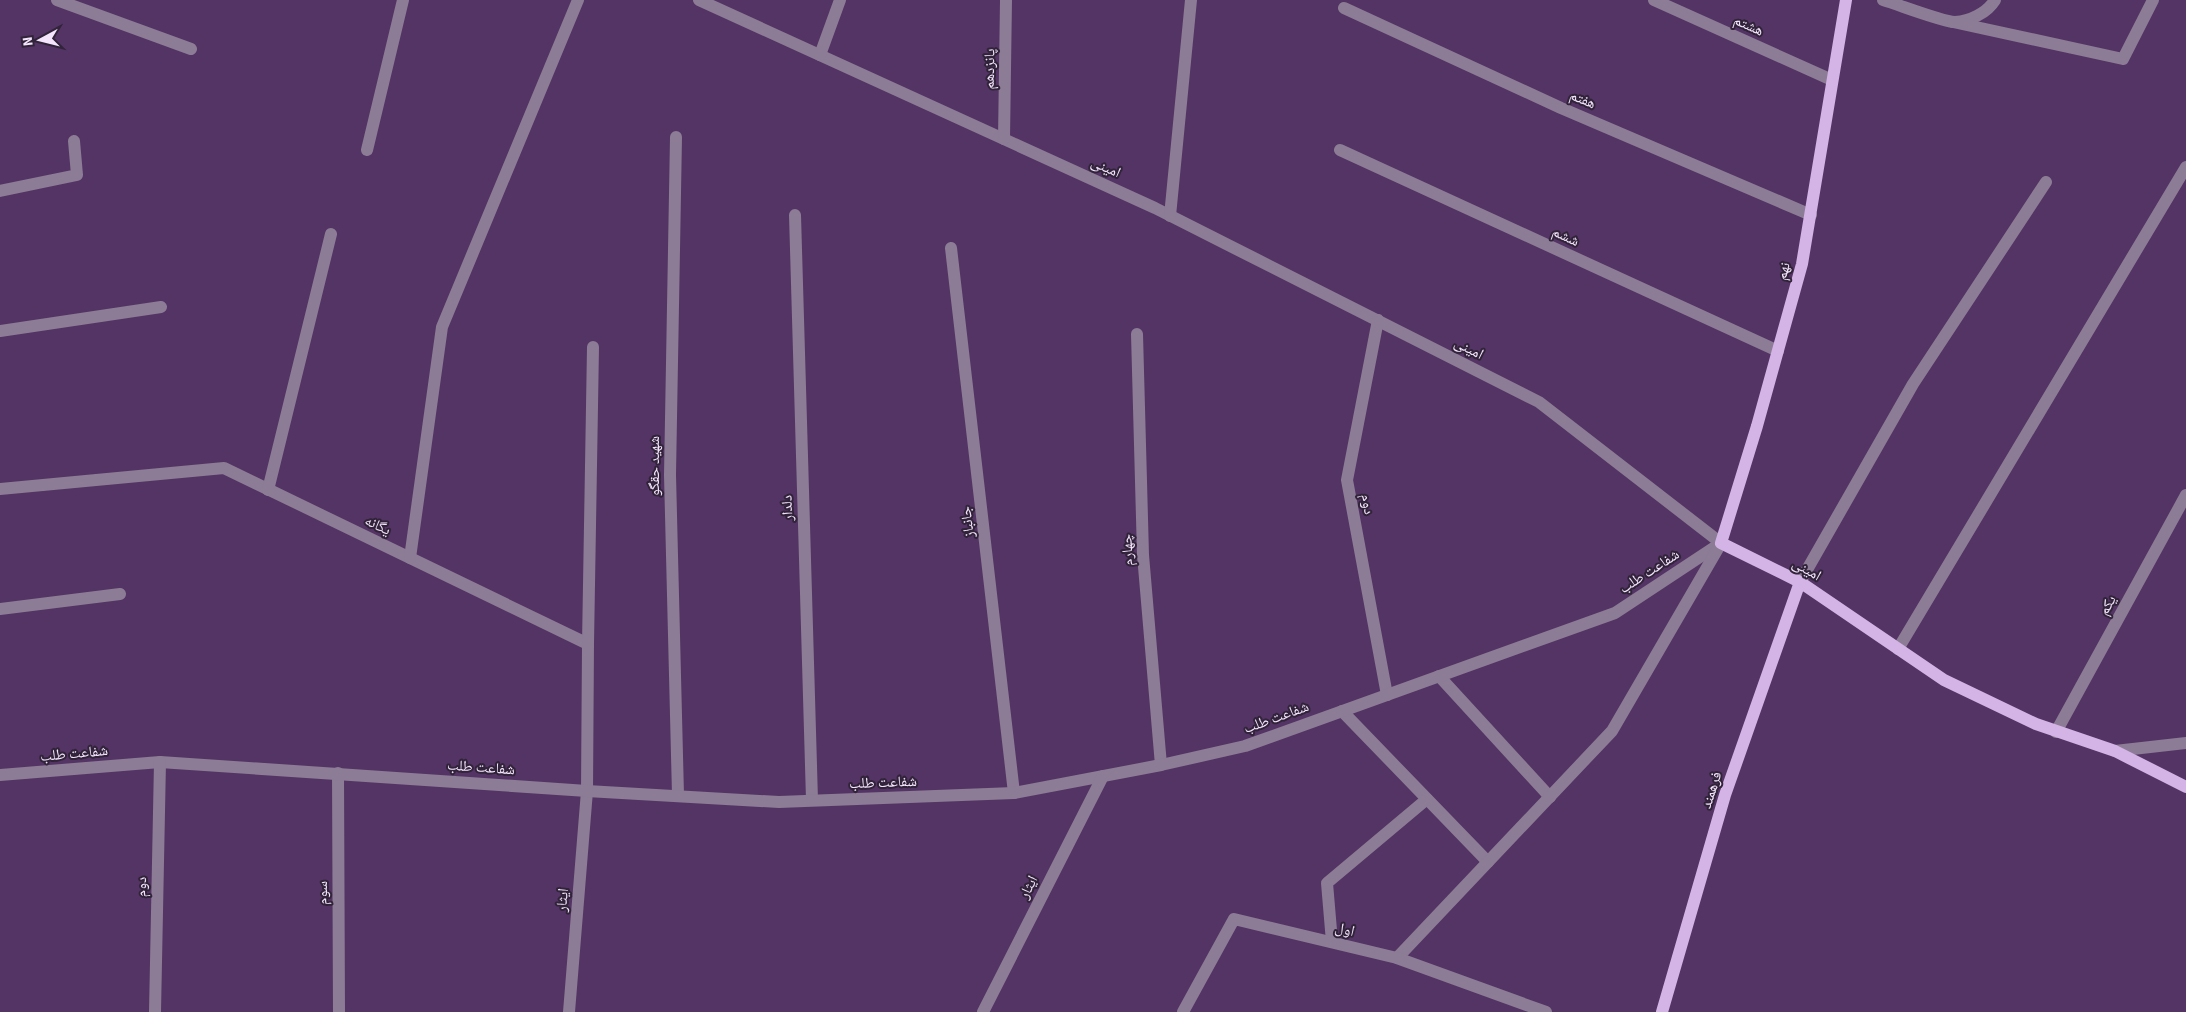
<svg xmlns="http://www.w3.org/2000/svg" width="2186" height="1012" font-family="'Source Sans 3','Noto Naskh Arabic',sans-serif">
<rect width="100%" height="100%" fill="#533464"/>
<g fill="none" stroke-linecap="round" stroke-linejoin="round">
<g stroke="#8c7c95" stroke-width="12">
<path d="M57 0 191 49"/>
<path d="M699 0 1155 208 1539 402 1721 543"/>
<path d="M1654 0 1832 80"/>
<path d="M1883 0C1897 4 1943 22 1955 22 1970 21 1987 13 1995 0"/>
<path d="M1344 8 1561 108 1811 215"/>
<path d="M1953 22 2123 59 2153 0"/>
<path d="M820 55 840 0"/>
<path d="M676 137 670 475 678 795"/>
<path d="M1004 139 1006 0"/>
<path d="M367 150 403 0"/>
<path d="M1340 150 1778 351"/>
<path d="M0 191 77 175 74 141"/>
<path d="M795 215 812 800"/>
<path d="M1170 216 1191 0"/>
<path d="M951 248 1014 793"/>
<path d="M1378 320 1347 480 1387 695"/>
<path d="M0 331 161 307"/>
<path d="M1137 334 1143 555 1161 765"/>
<path d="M0 489 224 468 588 644 587 791 569 1012"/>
<path d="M268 490 331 234"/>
<path d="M410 558 442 327 578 0"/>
<path d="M1800 582 1913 384 2046 182"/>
<path d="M0 609 120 594"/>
<path d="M588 644 593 347"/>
<path d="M1898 649 2186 167"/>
<path d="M1439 676 1550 797"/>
<path d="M1342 711 1488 862"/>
<path d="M2056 732 2186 495"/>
<path d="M2115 751 2186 743"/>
<path d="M338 773 339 1012"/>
<path d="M0 775 160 762 587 791 779 802 1014 793 1161 765 1245 746 1615 613 1721 543"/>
<path d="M1332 942 1327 883 1427 799"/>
<path d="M1397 958 1612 731 1720 545"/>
<path d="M155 1012 160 762"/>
<path d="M983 1012 1103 776"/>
<path d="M1183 1012 1234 919 1397 958 1546 1012"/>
</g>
<g stroke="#d4b3e6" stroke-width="12">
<path d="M1846 0 1802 264 1757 426 1721 543 1800 582 1944 680 2036 724 2115 751 2186 787"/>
<path d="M1662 1012 1725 795 1800 582"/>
</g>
</g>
<g text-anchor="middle" stroke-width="4" stroke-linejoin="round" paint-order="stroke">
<g font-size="15" fill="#f4e5fd" stroke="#312339">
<text transform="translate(1749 25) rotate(24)" y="5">هشتم</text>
<text transform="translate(989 69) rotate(-89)" y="5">پانزدهم</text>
<text transform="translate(1583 99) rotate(23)" y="5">هفتم</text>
<text transform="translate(1106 167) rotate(24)" y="5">امینی</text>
<text transform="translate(1566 236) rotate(25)" y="5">ششم</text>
<text transform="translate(1783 271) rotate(-75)" y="5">نهم</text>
<text transform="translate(1469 348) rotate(27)" y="5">امینی</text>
<text transform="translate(654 466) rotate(-90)" y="5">شهید حقگو</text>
<text transform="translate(1368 504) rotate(80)" y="5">دوم</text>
<text transform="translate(787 508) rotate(-92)" y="5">دلدار</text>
<text transform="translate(967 522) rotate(-97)" y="5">جانباز</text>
<text transform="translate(378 525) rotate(26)" y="5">یگانه</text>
<text transform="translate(1127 550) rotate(-93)" y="5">چهارم</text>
<text transform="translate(1807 569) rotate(30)" y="5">امینی</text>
<text transform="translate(1649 571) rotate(-33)" y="5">شفاعت طلب</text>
<text transform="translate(2107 605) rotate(-61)" y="5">یکم</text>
<text transform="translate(1276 717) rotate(-20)" y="5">شفاعت طلب</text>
<text transform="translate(74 753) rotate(-5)" y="5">شفاعت طلب</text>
<text transform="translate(481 767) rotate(4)" y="5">شفاعت طلب</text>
<text transform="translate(883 782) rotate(-2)" y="5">شفاعت طلب</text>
<text transform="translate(1711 790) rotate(-72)" y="5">فرهمند</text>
<text transform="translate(141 887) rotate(-89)" y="5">دوم</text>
<text transform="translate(1028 887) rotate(-63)" y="5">ایثار</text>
<text transform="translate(322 893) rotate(-90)" y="5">سوم</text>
<text transform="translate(562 900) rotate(-85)" y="5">ایثار</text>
<text transform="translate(1345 929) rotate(14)" y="5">اول</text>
</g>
</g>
<g transform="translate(40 40) rotate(263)" stroke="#312339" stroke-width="4" paint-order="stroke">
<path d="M0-4L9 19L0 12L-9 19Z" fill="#f4e5fd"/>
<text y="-8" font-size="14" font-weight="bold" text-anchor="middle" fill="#f4e5fd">N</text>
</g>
</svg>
